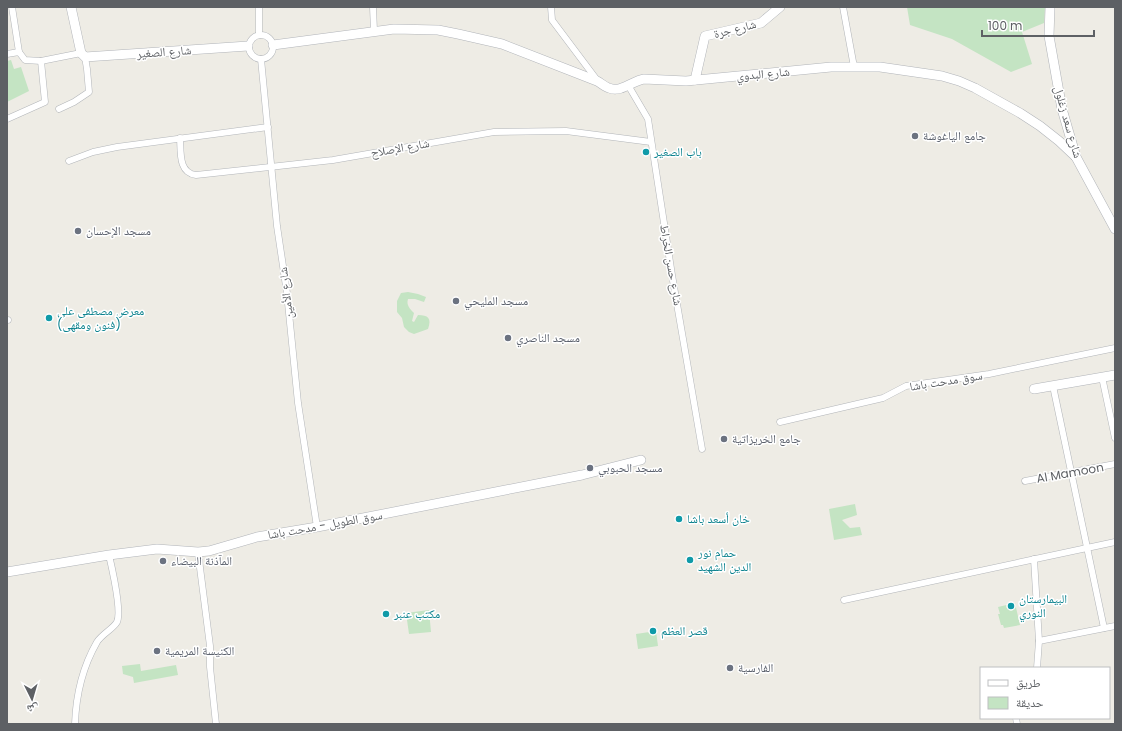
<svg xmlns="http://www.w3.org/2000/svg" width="1122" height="731" font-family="Poppins,'Noto Naskh Arabic',sans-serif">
<rect width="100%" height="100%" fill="#eeece5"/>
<g fill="#c4e4c3">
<path d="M907 7H1045L1044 23 1022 32 1032 64 1011 72 952 39 910 25Z"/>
<path d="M11 60 14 69 21 67 29 91 7 102V61Z"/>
<path d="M408 292 418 294 426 297 424 302 415 299H408C406 305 410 309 414 313L412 321 414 322 418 315C428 315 432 318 428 329L414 334 409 332 404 327 402 318 397 312V301L401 293Z"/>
<path d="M855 504 857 515 842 520 850 528 860 527 862 535 834 540 829 509Z"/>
<path d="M1015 603 1020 625 1004 628 1003 625H1001L998 614H1000L998 607Z"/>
<path d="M429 610 431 632 409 634 406 613Z"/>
<path d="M656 631 658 646 638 649 636 634Z"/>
<path d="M140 664 141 671 176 665 178 675 134 683 133 677 123 674 122 666Z"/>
</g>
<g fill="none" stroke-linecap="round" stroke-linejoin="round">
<g stroke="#b2b5b9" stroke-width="7">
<g id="street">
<path d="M12 7 19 52"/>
<path d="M259 7V35"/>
<path d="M373 7 374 31"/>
<path d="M551 7 552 20 597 80"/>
<path d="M843 7 854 67"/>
<circle cx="261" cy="47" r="12"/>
<path d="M7 54 19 52 25 60 41 61 81 53"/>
<path d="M261 59 277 226 287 293 298 403 317 527"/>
<path d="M628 85 648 119 672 275 702 449"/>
<path d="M59 109 74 102 89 92 87 69 85 57"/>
<path d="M7 119 45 102 41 61"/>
<path d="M180 138C181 151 178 173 196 175L333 160 494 132 566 131 651 142"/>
<path d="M69 161 93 152 117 147 268 127"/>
<path d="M7 320H8"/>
<path d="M1102 377 1115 438"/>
<path d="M1053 386 1104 628"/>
<path d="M780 422 883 398 906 386 989 374 1115 348"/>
<path d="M1025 481 1115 464"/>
<path d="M198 552 210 646V667L216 724"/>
<path d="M1034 559 1039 641 1037 668"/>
<path d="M844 600 1115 542"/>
<path d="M1039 641 1115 626"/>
<path d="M1016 718 1017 724"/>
<path d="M75 724C76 694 82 668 97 642 102 634 113 629 117 622 122 611 112 568 109 555"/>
</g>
</g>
<g stroke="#b1b4b9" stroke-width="10">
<g id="secondary">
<path d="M71 7 81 53 85 57 248 46"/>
<path d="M1050 7 1049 36 1062 109 1076 157 1115 229"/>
<path d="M273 45 394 29 438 30 458 34 502 44 597 81C601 83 605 87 609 88 621 93 632 81 644 79L686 81 831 67H880L942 76 959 81 975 88 1020 113 1040 126 1059 141 1076 157"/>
<path d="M695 80 705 36 761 23 780 7"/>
<path d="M1034 389 1115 375"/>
<path d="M7 572 109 555 157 549 198 552 209 551 257 537 317 527 582 475 641 460"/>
</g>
</g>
<use href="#street" stroke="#fff" stroke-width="6"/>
<use href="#secondary" stroke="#fff" stroke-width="9"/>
</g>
<g fill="#6b7280" stroke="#fff" stroke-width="1.5">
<circle cx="915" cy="136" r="4"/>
<circle cx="78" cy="231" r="4"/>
<circle cx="456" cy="301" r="4"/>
<circle cx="508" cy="338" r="4"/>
<circle cx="724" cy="439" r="4"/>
<circle cx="590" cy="468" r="4"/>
<circle cx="163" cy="561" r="4"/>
<circle cx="157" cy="651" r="4"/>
<circle cx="730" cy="668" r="4"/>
</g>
<g fill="#0f9aa8" stroke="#fff" stroke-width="1.5">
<circle cx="646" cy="152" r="4"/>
<circle cx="49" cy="318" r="4"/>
<circle cx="679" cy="519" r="4"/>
<circle cx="690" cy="560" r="4"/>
<circle cx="1011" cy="606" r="4"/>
<circle cx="386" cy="614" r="4"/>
<circle cx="653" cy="631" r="4"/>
</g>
<g text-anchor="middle" stroke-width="3" stroke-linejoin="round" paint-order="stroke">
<g font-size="12" fill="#5d6064" stroke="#fff">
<text transform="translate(735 29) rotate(-14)" y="4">شارع جرة</text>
<text transform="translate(164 52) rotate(-4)" y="4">شارع الصغير</text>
<text transform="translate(763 74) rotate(-5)" y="4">شارع البدوي</text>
<text transform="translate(1068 122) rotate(74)" y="4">شارع سعد زغلول</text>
<text transform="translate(400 148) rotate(-10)" y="4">شارع الإصلاح</text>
<text transform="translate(671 265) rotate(80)" y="4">شارع حسن الخراط</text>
<text transform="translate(286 293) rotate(-97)" y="4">شارع الأمين</text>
<text transform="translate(946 381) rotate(-9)" y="4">سوق مدحت باشا</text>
<text transform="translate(1070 473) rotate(-10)" y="4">Al Mamoon</text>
<text transform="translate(325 525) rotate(-10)" y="4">سوق الطويل - مدحت باشا</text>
</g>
<g font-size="12" fill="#5b616d" stroke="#fff" text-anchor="start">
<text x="923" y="140">جامع الياغوشة</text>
<text x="86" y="235">مسجد الإحسان</text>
<text x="464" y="305">مسجد المليحي</text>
<text x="516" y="342">مسجد الناصري</text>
<text x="732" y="443">جامع الخريزاتية</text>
<text x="598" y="472">مسجد الحبوبي</text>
<text x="171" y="565">المآذنة البيضاء</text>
<text x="165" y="655">الكنيسة المريمية</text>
<text x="738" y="672">الفارسية</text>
</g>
<g font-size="12" fill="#0d838f" stroke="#fff" text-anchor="start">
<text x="654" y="156">باب الصغير</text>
<text x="57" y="315">معرض مصطفى علي<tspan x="57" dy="14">(فنون ومقهى)</tspan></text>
<text x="687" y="523">خان أسعد باشا</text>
<text x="698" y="557">حمام نور<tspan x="698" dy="14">الدين الشهيد</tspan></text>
<text x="1019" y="603">البيمارستان<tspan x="1019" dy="14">النوري</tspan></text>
<text x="394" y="618">مكتب عنبر</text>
<text x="661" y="635">قصر العظم</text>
</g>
</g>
<rect width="1122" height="731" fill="none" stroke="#5d6064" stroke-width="16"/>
<rect x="980" y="667" width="130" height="52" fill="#ffffff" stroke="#bebfc1"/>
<rect x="988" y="680" width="20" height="6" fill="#ffffff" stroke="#bebfc1"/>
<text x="1016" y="687" font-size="12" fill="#5d6064">طريق</text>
<rect x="988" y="697" width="20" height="12" fill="#c4e4c3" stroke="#bebfc1"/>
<text x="1016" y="707" font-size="12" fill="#5d6064">حديقة</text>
<g transform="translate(32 699) rotate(175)" stroke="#ffffff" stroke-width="3" paint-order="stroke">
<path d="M0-3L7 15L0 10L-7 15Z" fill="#5d6064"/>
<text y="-6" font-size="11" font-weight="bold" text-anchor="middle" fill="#5d6064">ش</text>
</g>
<path d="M982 30v6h112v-6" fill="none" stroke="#5d6064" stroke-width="2"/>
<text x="988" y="30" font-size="12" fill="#5d6064" stroke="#ffffff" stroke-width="3" paint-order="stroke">100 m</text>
</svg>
